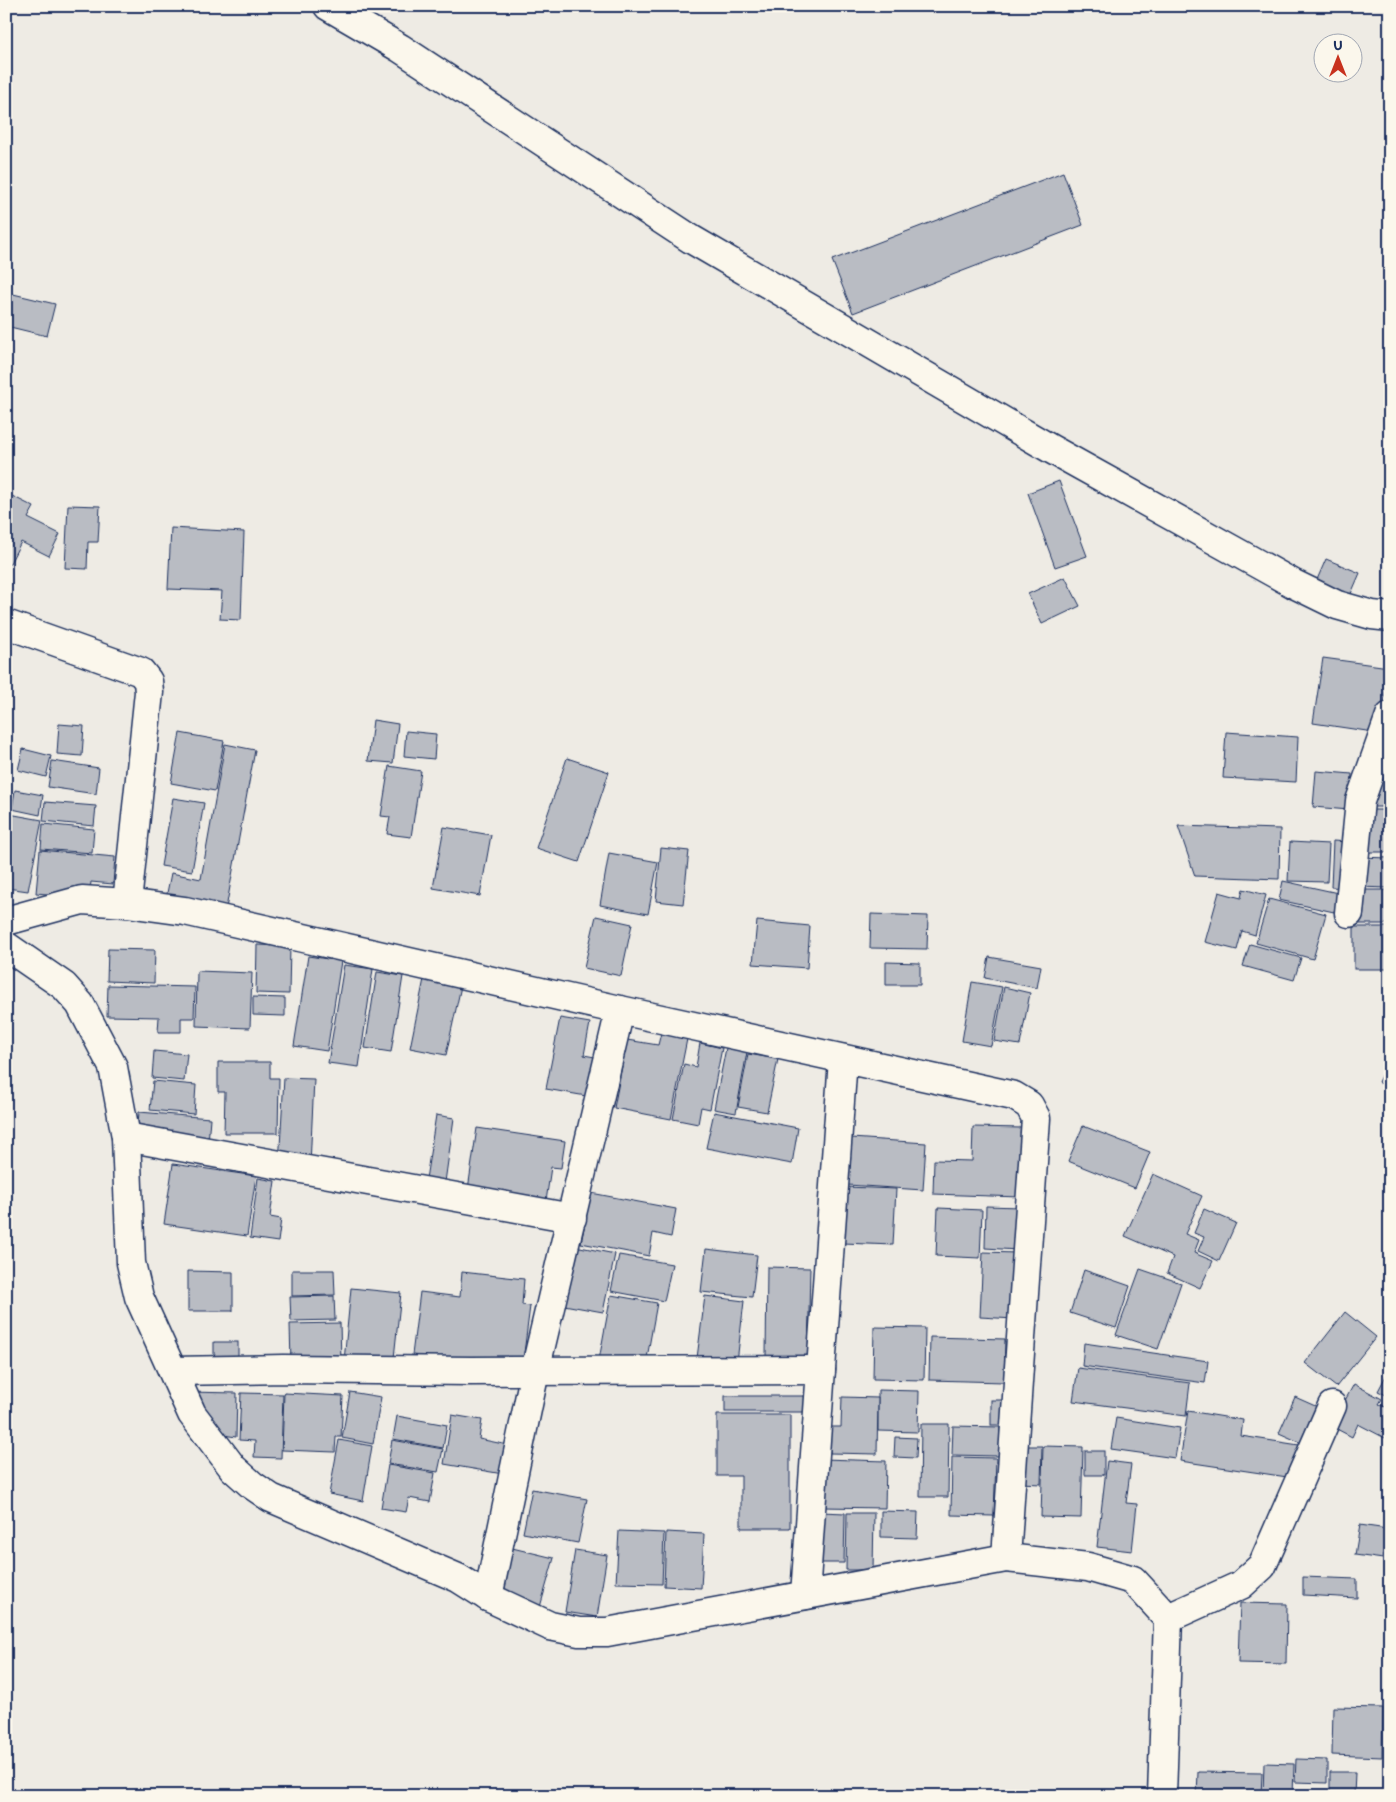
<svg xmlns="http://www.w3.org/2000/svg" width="1396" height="1802" font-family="Itim,sans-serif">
<rect width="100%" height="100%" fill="#eeebe4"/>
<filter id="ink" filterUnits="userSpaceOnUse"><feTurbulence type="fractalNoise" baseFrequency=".02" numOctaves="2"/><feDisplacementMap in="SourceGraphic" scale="10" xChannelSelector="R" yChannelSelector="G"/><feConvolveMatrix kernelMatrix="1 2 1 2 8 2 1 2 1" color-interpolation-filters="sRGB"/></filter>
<g filter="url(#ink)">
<g fill="#b9bcc3" stroke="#1b2f5e">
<path d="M1063 172 1083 225 853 313 832 260Z"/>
<path d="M9 293 55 304 47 336 6 326V305Z"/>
<path d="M1059 481 1087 556 1055 567 1028 493Z"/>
<path d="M6 493 34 507 28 518 60 534 49 556 21 542 9 565 6 564Z"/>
<path d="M68 505 100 506 98 542H88L87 569 65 568Z"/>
<path d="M171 528 244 532 241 620 220 619 222 591 168 589Z"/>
<path d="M1326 559 1360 573 1350 596 1316 582Z"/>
<path d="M1065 577 1080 606 1042 624 1028 594Z"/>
<path d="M1323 658 1389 667 1380 733 1313 723Z"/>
<path d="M373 720 398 724 393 763 368 761Z"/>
<path d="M59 724 84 726 82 756 57 754Z"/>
<path d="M406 731 436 734 434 759 404 756Z"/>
<path d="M1226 732 1298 737 1296 782 1223 778Z"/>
<path d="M180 733 224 741 215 791 171 783Z"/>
<path d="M225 744 255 750 225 914 165 903 171 873 201 879Z"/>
<path d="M23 749 51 756 46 777 18 770Z"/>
<path d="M567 758 609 772 579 862 536 848Z"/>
<path d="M52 761 99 768 96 794 48 787Z"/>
<path d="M389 766 421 771 411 837 387 834 390 817 381 816Z"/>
<path d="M1316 771 1352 774 1349 810 1313 807Z"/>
<rect x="1374" y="778" width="16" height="29"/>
<path d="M15 790 43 795 40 815 12 809Z"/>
<path d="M173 798 204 803 192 871 161 866Z"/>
<path d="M45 802 96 806 94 826 43 821Z"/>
<path d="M1372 810H1390V852H1362V830H1372Z"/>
<path d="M9 814 42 820 28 891 7 888 6 827Z"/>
<path d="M43 824 94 829 92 853 41 849Z"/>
<path d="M1178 826 1280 829 1279 879 1195 876Z"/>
<path d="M444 827 491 835 480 896 433 888Z"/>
<path d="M1333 841 1349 842 1347 888 1331 887Z"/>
<path d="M1290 842 1329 844 1327 882 1288 881Z"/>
<path d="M661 848 689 851 683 904 656 901Z"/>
<path d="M40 850 115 857 113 884 91 882 89 898 36 893Z"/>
<path d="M609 853 658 862 648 914 600 905Z"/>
<path d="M1358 857 1390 858V888L1357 887Z"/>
<path d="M1283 881 1338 893 1334 912 1279 900Z"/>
<path d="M1243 889 1266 895 1255 935 1242 931 1237 950 1205 942 1219 892 1241 898Z"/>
<rect x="1355" y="890" width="35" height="34"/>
<path d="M1269 899 1326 914 1313 959 1256 943Z"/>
<path d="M871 914 928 916 927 949 870 948Z"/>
<path d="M596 916 632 924 621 976 584 968Z"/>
<path d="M757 921 810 926 807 968 753 964Z"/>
<rect x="1354" y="927" width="36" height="42"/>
<path d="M1250 944 1301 958 1294 980 1243 966Z"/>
<path d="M257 945 290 946 289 994 256 993Z"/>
<path d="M108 949 155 950 154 983 107 981Z"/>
<path d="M308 956 341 961 327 1051 294 1046Z"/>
<path d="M989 957 1041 966 1037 988 985 978Z"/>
<path d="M886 962 920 963V985H886Z"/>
<path d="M344 965 373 969 359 1067 328 1063Z"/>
<path d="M197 971 252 973 250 1028 196 1026Z"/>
<path d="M377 972 403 976 391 1052 365 1048Z"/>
<path d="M424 979 461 986 446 1055 410 1048Z"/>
<path d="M972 982 1002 987 991 1046 962 1041Z"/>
<path d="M108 985 195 987 194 1018H181V1032H158L159 1017 107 1016Z"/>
<path d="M1004 987 1030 993 1020 1045 994 1041Z"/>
<path d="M253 997 285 998V1016L253 1015Z"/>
<path d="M560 1018 590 1023 584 1055 600 1058 592 1097 546 1089Z"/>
<path d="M661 1033 687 1039 671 1119 614 1108 627 1040 658 1045Z"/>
<path d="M700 1043 722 1048 710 1109 701 1107 698 1124 673 1119 684 1064 696 1067Z"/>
<path d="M726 1048 747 1052 736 1113 714 1109Z"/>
<path d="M154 1051 187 1054 184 1081 152 1078Z"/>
<path d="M748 1054 778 1059 767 1112 738 1107Z"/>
<path d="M1390 1057V1088L1378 1082Z"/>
<path d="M218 1062H270V1078H279L278 1133H224L225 1092H218Z"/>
<path d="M284 1078 314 1079 310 1165 279 1164Z"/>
<path d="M153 1081 196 1085 194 1114 150 1110Z"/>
<path d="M139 1112 210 1118 208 1143 137 1136Z"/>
<path d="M714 1112 798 1128 792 1164 706 1148Z"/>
<path d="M436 1115 454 1118 445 1182 426 1179Z"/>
<path d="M1083 1126 1150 1152 1135 1188 1068 1161Z"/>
<path d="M973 1127 1022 1128 1020 1197 933 1194 934 1160 972 1161Z"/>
<path d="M477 1128 565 1141 561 1168 551 1167 545 1208 467 1196Z"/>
<path d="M851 1138 926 1143 923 1190 848 1185Z"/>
<path d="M173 1164 256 1176 247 1236 164 1224Z"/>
<path d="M1153 1174 1202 1196 1185 1234 1199 1240 1194 1253 1213 1261 1200 1288 1167 1273 1173 1257 1125 1236Z"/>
<path d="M258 1178 275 1181 270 1217 281 1219 278 1242 250 1238Z"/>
<path d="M845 1187 896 1189 893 1245 843 1243Z"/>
<path d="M591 1193 676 1209 671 1237 653 1233 649 1256 581 1243Z"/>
<path d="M986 1206 1020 1207 1018 1250 985 1248Z"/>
<path d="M938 1208 982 1210 980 1258 936 1256Z"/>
<path d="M1204 1209 1236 1223 1219 1261 1198 1251 1204 1237 1194 1233Z"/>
<path d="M575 1246 615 1254 603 1312 564 1305Z"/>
<path d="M706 1249 757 1255 752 1297 701 1292Z"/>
<path d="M983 1252 1016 1253 1014 1319 980 1317Z"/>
<path d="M619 1255 672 1264 664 1301 611 1291Z"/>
<path d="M767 1267 810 1268 808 1356H766Z"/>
<path d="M1140 1269 1181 1283 1158 1349 1116 1335Z"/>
<path d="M292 1270H334L335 1295 292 1296Z"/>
<path d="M1084 1270 1130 1286 1116 1328 1070 1313Z"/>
<path d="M188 1271 233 1272V1311H188Z"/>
<path d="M462 1272 524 1279 522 1305 530 1306 522 1369 412 1355 420 1292 460 1297Z"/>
<path d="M351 1288 401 1293 393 1367 344 1361Z"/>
<path d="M611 1295 657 1303 645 1369 599 1360Z"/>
<path d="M334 1296 335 1320 291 1321 290 1297Z"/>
<path d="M705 1296 744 1301 737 1362 697 1358Z"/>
<path d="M1345 1312 1376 1337 1336 1387 1305 1363Z"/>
<path d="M340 1323 341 1362 291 1364 290 1324Z"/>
<path d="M874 1327 925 1328 924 1380 873 1379Z"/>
<path d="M930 1337 1005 1339 1004 1382 929 1380Z"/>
<rect x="214" y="1342" width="24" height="14"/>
<path d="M1084 1343 1208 1361 1205 1383 1082 1366Z"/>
<path d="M1078 1368 1190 1383 1186 1416 1073 1401Z"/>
<path d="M1390 1368V1397L1378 1391Z"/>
<path d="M1354 1384 1382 1399 1379 1404 1390 1409V1429L1385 1438 1358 1424 1352 1437 1331 1426Z"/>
<path d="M878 1390 919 1391 918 1432 878 1431Z"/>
<path d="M187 1392 237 1393 236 1437 211 1433Z"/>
<path d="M350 1392 381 1397 373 1444 342 1438Z"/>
<path d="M241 1393 283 1394 281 1458 254 1457 255 1441 239 1440Z"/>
<path d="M284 1393 343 1396 341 1437H336L335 1452 282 1450Z"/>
<rect x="725" y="1396" width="85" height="16"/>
<path d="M842 1397 878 1398 877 1454 830 1453V1427H841Z"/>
<path d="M1295 1397 1322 1409 1306 1445 1279 1433Z"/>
<rect x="991" y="1400" width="16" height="25"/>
<path d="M1188 1411 1243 1420 1241 1436 1299 1445 1294 1478 1180 1461Z"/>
<path d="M452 1415 482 1420 479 1439 508 1445 503 1474 444 1464Z"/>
<path d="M717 1415H790V1528H741V1476H717Z"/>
<path d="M397 1416 447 1425 443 1448 393 1439Z"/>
<path d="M1116 1418 1180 1428 1175 1458 1111 1449Z"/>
<path d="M921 1424H949L948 1497H920Z"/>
<path d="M953 1426 1000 1427 999 1456 952 1455Z"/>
<path d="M895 1437 917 1438 916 1458 894 1457Z"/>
<path d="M339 1440 372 1446 363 1501 329 1494Z"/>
<path d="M392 1440 443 1449 438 1472 388 1464Z"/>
<path d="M1022 1446H1042L1041 1484 1020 1483Z"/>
<path d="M1043 1446 1083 1447 1081 1518 1041 1517Z"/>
<rect x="1085" y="1451" width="19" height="24"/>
<path d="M952 1457 996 1458 994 1516 951 1515Z"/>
<path d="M823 1459 886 1461 885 1508 822 1507Z"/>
<path d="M1107 1461 1131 1464 1126 1503 1137 1504 1132 1551 1097 1547Z"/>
<path d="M388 1465 435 1473 430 1502 409 1498 406 1512 381 1508Z"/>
<path d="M532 1489 587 1499 578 1543 523 1533Z"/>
<path d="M881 1511 918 1512 917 1538 881 1537Z"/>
<path d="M821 1512 845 1513 844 1563H820Z"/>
<path d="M847 1513H874L873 1570H846Z"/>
<path d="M1360 1525 1387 1529 1383 1559 1355 1555Z"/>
<path d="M619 1531 664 1533 662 1584 616 1583Z"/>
<path d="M666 1532 704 1534 701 1588 664 1586Z"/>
<path d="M508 1547 554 1558 540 1607 495 1595Z"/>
<path d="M575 1550 607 1555 597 1617 565 1612Z"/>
<path d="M1303 1577 1357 1579V1598L1303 1595Z"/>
<path d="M1240 1603 1287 1604 1286 1664 1238 1663Z"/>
<path d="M1333 1707 1383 1708 1382 1757 1332 1755Z"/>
<path d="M1296 1759 1327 1760V1783L1295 1782Z"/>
<path d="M1264 1763 1294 1764 1293 1796H1263Z"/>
<path d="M1198 1772 1262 1773 1261 1796H1197Z"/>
<path d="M1330 1772H1355L1354 1796H1330Z"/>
<path d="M1297 1792 1328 1793V1796H1297Z"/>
</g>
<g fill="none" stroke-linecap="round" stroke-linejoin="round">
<g stroke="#1b2f5e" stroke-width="31">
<g id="minor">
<path d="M328 6 400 48 691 239 1051 449 1294 584 1337 605 1372 615 1390 617"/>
<path d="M6 624 141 672 148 681 149 692 127 903"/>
<path d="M1349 913 1360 801 1390 716"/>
<path d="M6 921 82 900 127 903 185 911 620 1010 1014 1096 1029 1105 1036 1118 1006 1558"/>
<path d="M6 946 64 986 80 1004 113 1067 126 1137 131 1263 139 1297 192 1414 233 1468 252 1485 271 1498 458 1578 488 1597 550 1626 579 1632H607L1006 1558 1088 1567 1133 1580 1168 1618 1162 1796"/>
<path d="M126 1137 572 1218"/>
<path d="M173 1371 283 1369 471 1371 821 1370"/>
<path d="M805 1595 843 1059"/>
<path d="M488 1597 535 1371 620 1010"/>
<path d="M1168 1618 1241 1585 1262 1566 1332 1406"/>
</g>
</g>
<use href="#minor" stroke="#fbf7ec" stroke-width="28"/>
</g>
</g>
<rect width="1396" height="1802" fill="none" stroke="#fbf7ec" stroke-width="25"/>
<rect x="12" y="12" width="1371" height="1777" fill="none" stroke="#1b2f5e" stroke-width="2" filter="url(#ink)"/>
<g transform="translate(1338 58)"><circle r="24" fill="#fbf7ec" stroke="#a1a7b3"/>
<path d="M0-4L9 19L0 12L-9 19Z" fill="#c8321e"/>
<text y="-8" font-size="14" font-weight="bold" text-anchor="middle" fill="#1b2f5e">U</text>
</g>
</svg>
